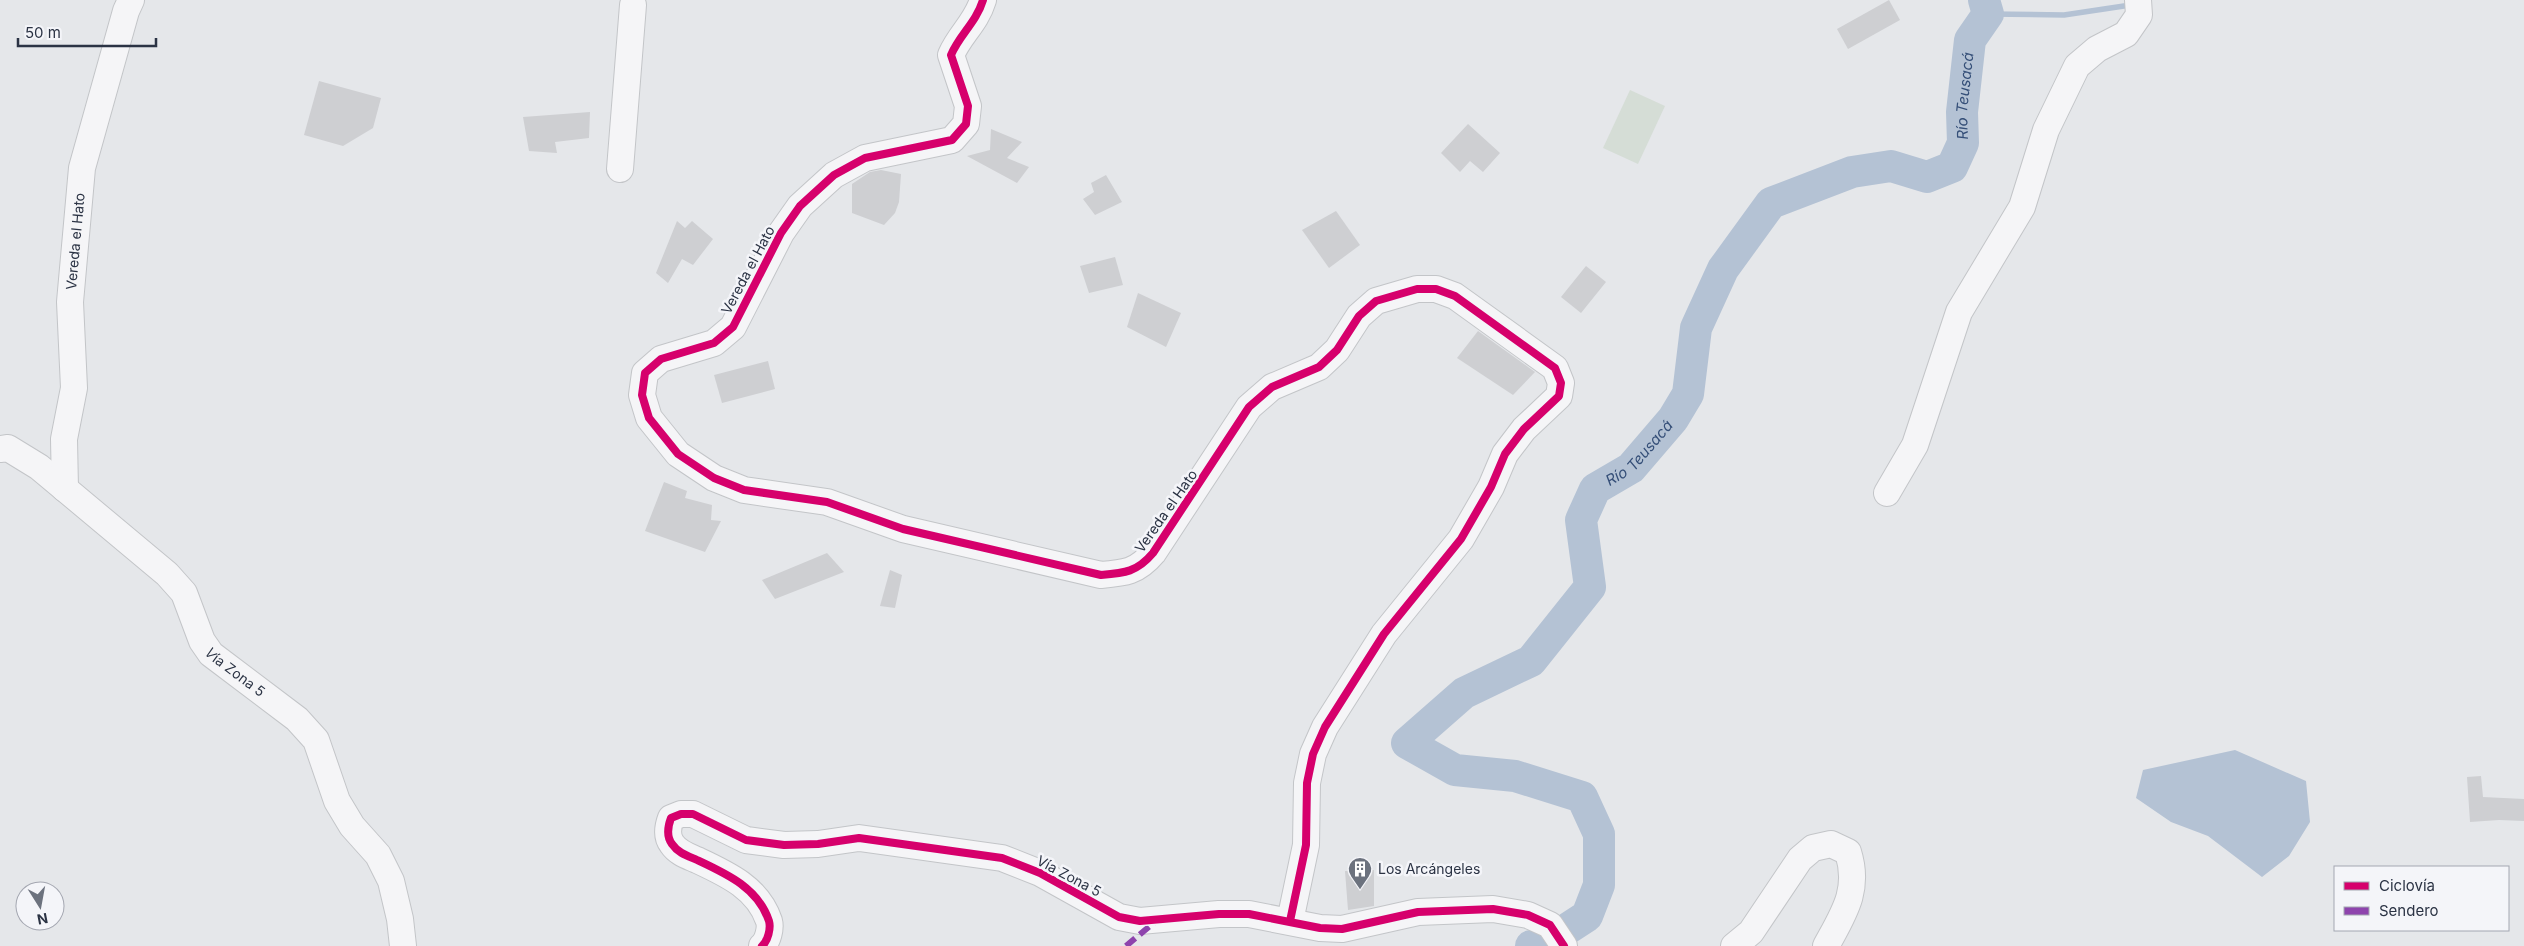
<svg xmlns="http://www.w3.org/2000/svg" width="2524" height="946" font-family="Inter,sans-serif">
<rect width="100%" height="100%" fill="#e5e7ea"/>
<path fill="#d5ddd6" d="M1630 90 1665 106 1638 164 1603 148Z"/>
<path fill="#b4c2d4" d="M2235 750 2306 781 2310 822 2289 856 2262 877 2208 836 2171 822 2136 798 2143 770Z"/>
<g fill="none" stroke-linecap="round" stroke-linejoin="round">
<path stroke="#b4c2d4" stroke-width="5.5" d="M1988 14 2064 15 2124 6"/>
<path stroke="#b4c2d4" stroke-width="32" id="s1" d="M1531 946 1544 944 1587 916 1599 885V834L1582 797 1515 776 1455 770 1407 743 1464 693 1531 661 1590 587 1581 520 1595 489 1631 468 1673 419 1688 394 1696 328 1723 269 1771 203 1852 172 1891 166 1927 177 1952 167 1963 143 1962 112 1970 40 1988 14 1984 0"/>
</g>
<g fill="#cecfd2">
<path d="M1889 0 1900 20 1848 49 1837 29Z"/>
<path d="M319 81 381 98 373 128 343 146 304 135Z"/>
<path d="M590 112 589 138 555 142 557 153 529 151 523 117Z"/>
<path d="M1468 124 1500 153 1483 172 1470 161 1460 172 1441 153Z"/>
<path d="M991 129 1022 142 1007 158 1029 167 1017 183 967 156 990 150Z"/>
<path d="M881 170 901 174 899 202 895 213 884 225 852 213V184L870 172Z"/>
<path d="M1106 175 1122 202 1095 215 1083 199 1094 192 1091 183Z"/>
<path d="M1336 211 1360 245 1329 268 1302 230Z"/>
<path d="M677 221 685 228 692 221 713 239 693 265 682 259 668 283 656 273Z"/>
<path d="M1115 257 1123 285 1089 293 1080 266Z"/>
<path d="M1586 266 1606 282 1581 313 1561 297Z"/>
<path d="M1138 293 1181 313 1166 347 1127 327Z"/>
<path d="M1478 331 1535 372 1513 395 1457 358Z"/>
<path d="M768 361 775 389 722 403 714 375Z"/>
<path d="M664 482 687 491 685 498 712 505 711 520 721 521 705 552 645 531Z"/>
<path d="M827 553 844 572 775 599 762 580Z"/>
<path d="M890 570 902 575 895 608 880 606Z"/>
<path d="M2481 776 2483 797 2524 799V821L2499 820 2470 822 2467 777Z"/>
<path d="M1374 870V906L1348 910 1345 871Z"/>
</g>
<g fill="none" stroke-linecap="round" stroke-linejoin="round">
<g stroke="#c3c5c8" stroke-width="28">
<g id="minor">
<path d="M983 0C976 23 960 34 951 55L968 106 966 124 952 140 865 158 834 175 800 206 781 233 733 327 714 343 661 359 645 373 642 395 649 418 678 454 714 478 744 490 827 502 903 529 1101 575C1125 573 1137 572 1153 553L1249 407 1272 387 1319 367 1337 350 1359 316 1376 301 1417 289H1436L1455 296 1555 368 1561 383 1559 396 1524 429 1505 454 1491 487 1461 539 1384 634 1325 727 1313 754 1307 783 1306 845 1290 921"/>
<path d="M620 169 633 5"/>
<path id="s2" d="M0 449 8 448 39 467 167 574 184 593 202 641 211 654 297 719 316 740 337 801 352 826 378 855 391 881 400 919 403 946"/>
<path id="s3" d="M65 489 64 439 74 388 70 302 82 168 126 11 131 0"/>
<path d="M1887 493 1915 445 1959 312 2022 207 2046 130 2077 66 2097 49 2126 34 2139 15 2138 0"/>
<path d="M762 946C768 941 771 928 769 921 758 888 727 874 697 860 688 856 678 853 672 844 666 836 668 826 671 818L681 814H693L746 840 784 845 818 844 859 838 1002 858 1040 873 1119 917 1140 921 1219 914H1249L1320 928 1342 929 1418 912 1493 909 1528 915 1550 925 1564 946"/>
<path d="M1734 946 1751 932 1800 859 1813 848 1831 844 1848 852C1860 890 1844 913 1826 946"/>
</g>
</g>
<use href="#minor" stroke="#f5f5f7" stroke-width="26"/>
<path stroke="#8e44ad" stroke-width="6" stroke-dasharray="12 6" stroke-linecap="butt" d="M1126 946 1157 920"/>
<g stroke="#f4f5f9" stroke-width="11">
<g id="cycleway">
<path d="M983 0C976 23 960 34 951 55L968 106 966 124 952 140 865 158 834 175 800 206 781 233 733 327 714 343 661 359 645 373 642 395 649 418 678 454 714 478 744 490 827 502 903 529 1101 575C1125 573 1137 572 1153 553L1249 407 1272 387 1319 367 1337 350 1359 316 1376 301 1417 289H1436L1455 296 1555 368 1561 383 1559 396 1524 429 1505 454 1491 487 1461 539 1384 634 1325 727 1313 754 1307 783 1306 845 1290 921"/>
<path d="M762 946C768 941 771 928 769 921 758 888 727 874 697 860 688 856 678 853 672 844 666 836 668 826 671 818L681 814H693L746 840 784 845 818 844 859 838 1002 858 1040 873 1119 917 1140 921 1219 914H1249L1320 928 1342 929 1418 912 1493 909 1528 915 1550 925 1564 946"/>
</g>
</g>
<use href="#cycleway" stroke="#d6006c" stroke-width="8"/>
</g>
<defs>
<g id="building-pin" transform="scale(1.25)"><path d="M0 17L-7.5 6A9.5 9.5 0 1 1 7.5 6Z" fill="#6c727e" stroke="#f4f5f9"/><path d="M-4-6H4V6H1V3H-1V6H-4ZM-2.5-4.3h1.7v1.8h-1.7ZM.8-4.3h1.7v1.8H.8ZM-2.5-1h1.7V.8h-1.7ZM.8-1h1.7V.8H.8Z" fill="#fff"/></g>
</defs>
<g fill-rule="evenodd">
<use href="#building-pin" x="1360" y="869"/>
</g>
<g text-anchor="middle" stroke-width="5" stroke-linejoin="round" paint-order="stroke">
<g font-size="14" fill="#2b3344" stroke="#f4f5f9">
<text dy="5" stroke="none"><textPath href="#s3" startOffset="249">Vereda el Hato</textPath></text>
<text transform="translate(748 270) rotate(-62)" y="5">Vereda el Hato</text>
<text transform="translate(1166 511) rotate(-55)" y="5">Vereda el Hato</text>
<text dy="5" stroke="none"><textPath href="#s2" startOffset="334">Vía Zona 5</textPath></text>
<text transform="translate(1069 876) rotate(28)" y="5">Vía Zona 5</text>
</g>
<g font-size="14" fill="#2b3344" stroke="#f4f5f9" text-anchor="start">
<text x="1378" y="874">Los Arcángeles</text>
</g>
<g font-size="15" font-style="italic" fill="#354f78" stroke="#f4f5f9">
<text dy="5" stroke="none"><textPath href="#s1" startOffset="1334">Río Teusacá</textPath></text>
<text dy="5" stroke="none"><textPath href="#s1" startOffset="779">Río Teusacá</textPath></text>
</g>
</g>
<rect x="2334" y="866" width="175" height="65" fill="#f4f5f9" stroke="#a4a7b1"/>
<rect x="2344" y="882" width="25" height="8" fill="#d6006c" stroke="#a4a7b1"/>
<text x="2379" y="891" font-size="15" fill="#2b3344">Ciclovía</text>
<rect x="2344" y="907" width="25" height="8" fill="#8e44ad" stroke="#a4a7b1"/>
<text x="2379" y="916" font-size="15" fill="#2b3344">Sendero</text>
<g transform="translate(40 906) rotate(169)"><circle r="24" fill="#f4f5f9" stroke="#a4a7b1"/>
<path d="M0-4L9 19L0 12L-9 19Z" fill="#6c727e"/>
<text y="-8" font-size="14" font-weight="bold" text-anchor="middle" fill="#2b3344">N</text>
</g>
<path d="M18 38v8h138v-8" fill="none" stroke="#2b3344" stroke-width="2.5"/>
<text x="25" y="38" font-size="15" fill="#2b3344" stroke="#f4f5f9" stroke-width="4" paint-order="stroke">50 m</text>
</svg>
